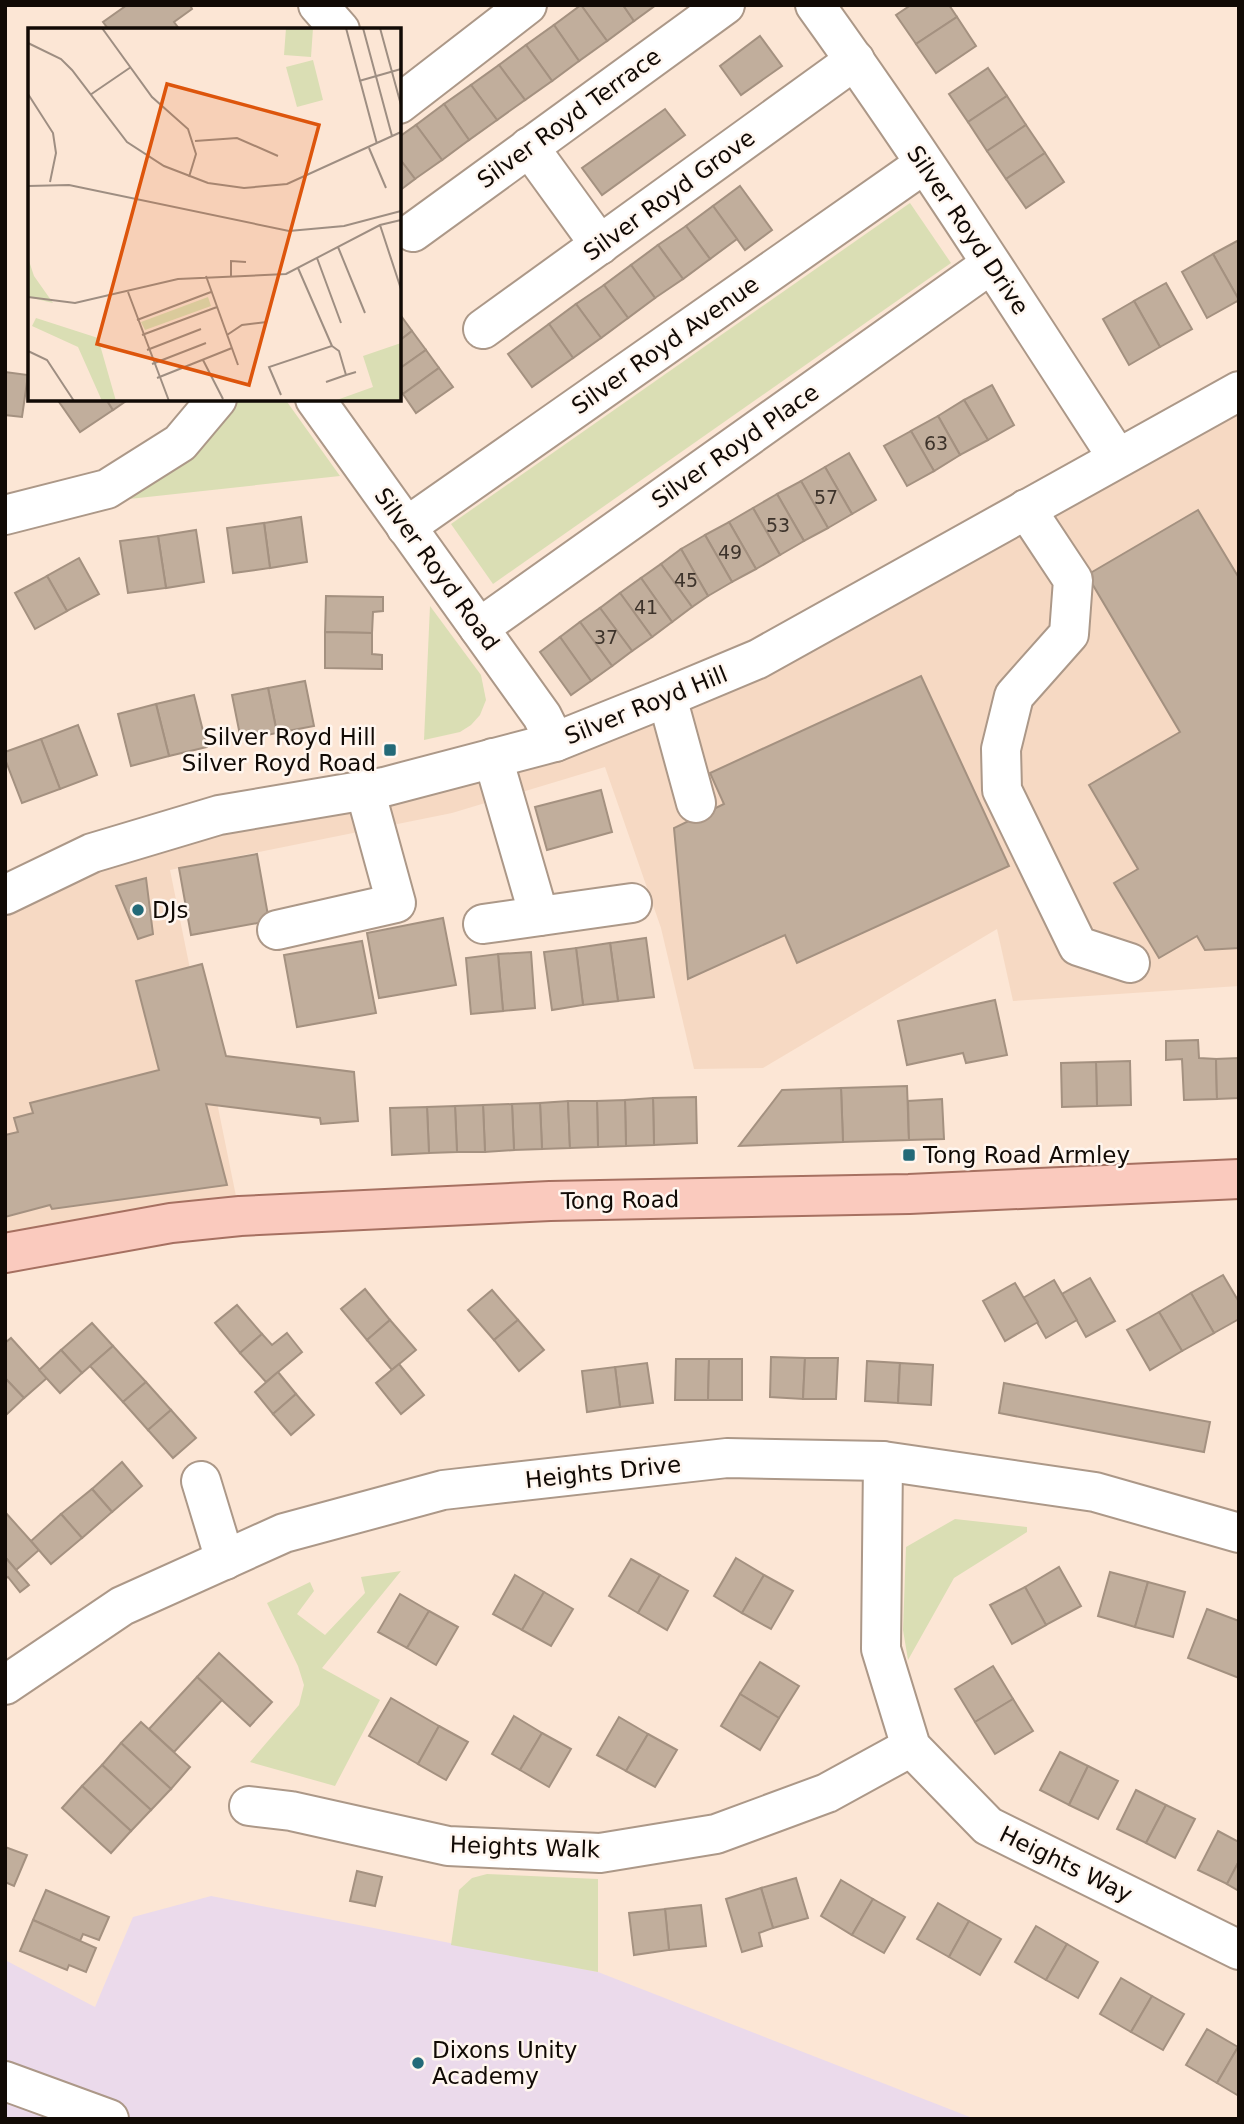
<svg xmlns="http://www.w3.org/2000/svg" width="1244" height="2124" font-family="'DejaVu Sans',sans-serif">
<rect width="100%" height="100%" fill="#fce6d5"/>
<path fill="#f6d9c3" d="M1239 391V986L1013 1001 997 929 763 1068 694 1069 661 928 605 767 452 813 170 870 240 1216 5 1253V895L92 853 555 742Z"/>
<path fill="#ebdaeb" d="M211 1896 598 1972 975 2119H5V1960L95 2007 133 1917Z"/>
<g fill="#dadeb4">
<path d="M910 203 951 263 493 584 451 524Z"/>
<path d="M232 399H285L340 476 129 499 163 473Z"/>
<path d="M430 606 481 675 486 700 480 715 471 725 460 732 424 740Z"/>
<path d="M955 1519 1027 1527V1532L954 1578 908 1660 903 1630 906 1547Z"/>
<path d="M401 1571 322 1668 380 1700 335 1786 250 1762 299 1705 304 1685 298 1666 267 1603 310 1582 314 1591 297 1614 325 1635 365 1593 361 1577Z"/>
<path d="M487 1874 598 1879V1972L451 1945 459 1890 472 1878Z"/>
</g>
<g fill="#c1ae9c" stroke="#a49180" stroke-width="2">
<path d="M127 5H190L192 9 174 22 180 30H109L103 22Z"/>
<path d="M581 5H623L634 21 607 41Z"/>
<path d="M581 5 607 41 579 61 554 25Z"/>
<path d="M623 5H656L634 21Z"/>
<path d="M911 5H949L957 17 916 44 896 15Z"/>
<path d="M957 17 976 46 936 73 916 44Z"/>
<path d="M554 25 579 61 552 81 526 45Z"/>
<path d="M760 36 782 66 741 95 720 66Z"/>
<path d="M526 45 552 81 525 100 499 65Z"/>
<path d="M499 65 525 100 497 120 471 85Z"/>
<path d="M988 68 1007 96 968 122 949 94Z"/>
<path d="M471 85 497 120 469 140 444 104Z"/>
<path d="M1007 96 1026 125 987 151 968 122Z"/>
<path d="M444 104 469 140 442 160 416 125Z"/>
<path d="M665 109 685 135 602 195 582 168Z"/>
<path d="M416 125 442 160 415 179 399 158V137Z"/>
<path d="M1026 125 1045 153 1006 179 987 151Z"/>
<path d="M1045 153 1064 182 1026 208 1006 179Z"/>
<path d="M399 158 415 179 399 191Z"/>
<path d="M740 186 772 230 745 250 713 206Z"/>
<path d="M713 206 737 239 710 259 686 226Z"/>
<path d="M686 226 710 259 683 279 658 245Z"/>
<path d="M1239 240V300L1213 254Z"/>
<path d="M658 245 683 279 655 298 631 265Z"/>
<path d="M1213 254 1239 300 1207 318 1182 272Z"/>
<path d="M631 265 655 298 628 318 604 285Z"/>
<path d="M1166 283 1192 329 1160 347 1134 301Z"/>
<path d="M604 285 628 318 601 338 576 304Z"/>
<path d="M1134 301 1160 347 1129 365 1103 319Z"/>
<path d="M576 304 601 338 573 358 549 324Z"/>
<path d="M399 313 412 331 399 341Z"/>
<path d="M549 324 573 358 532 387 508 354Z"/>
<path d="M412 331 426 350 399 369V341Z"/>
<path d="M426 350 439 368 403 394 399 389V369Z"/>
<path d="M439 368 453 387 416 413 403 394Z"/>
<path d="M5 372 28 375 22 417 5 415Z"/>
<path d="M992 385 1014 425 988 440 964 400Z"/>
<path d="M57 399H106L113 410 80 432Z"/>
<path d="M106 399H129L113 410Z"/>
<path d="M964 400 988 440 960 455 938 416Z"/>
<path d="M938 416 960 455 934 471 911 431Z"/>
<path d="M911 431 934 471 907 486 884 446Z"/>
<path d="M849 453 876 500 852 514 825 467Z"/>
<path d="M825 467 852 514 828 528 801 481Z"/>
<path d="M801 481 828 528 804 541 777 494Z"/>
<path d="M777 494 804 541 780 555 753 508Z"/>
<path d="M753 508 780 555 756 569 729 522Z"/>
<path d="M1198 510 1239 578V948L1205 950 1197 936 1159 958 1114 883 1138 869 1089 785 1180 732 1087 575Z"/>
<path d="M301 517 307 562 270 568 264 523Z"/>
<path d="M729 522 756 569 732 582 705 535Z"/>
<path d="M264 523 270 568 233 573 227 528Z"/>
<path d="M196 530 204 582 166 588 158 536Z"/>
<path d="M705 535 732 582 708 596 681 549Z"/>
<path d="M158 536 166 588 128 593 120 541Z"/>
<path d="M681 549 708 596 692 607 661 564Z"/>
<path d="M79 558 99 594 67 611 47 576Z"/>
<path d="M661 564 692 607 672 622 641 578Z"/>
<path d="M47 576 67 611 35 629 15 593Z"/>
<path d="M641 578 672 622 652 637 620 593Z"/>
<path d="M620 593 652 637 632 651 600 608Z"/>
<path d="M326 596 383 597V611L373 612 372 633 325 632Z"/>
<path d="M600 608 632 651 612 666 580 622Z"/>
<path d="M580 622 612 666 591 681 560 637Z"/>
<path d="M325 632 372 633V654L382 655V669L325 668Z"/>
<path d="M560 637 591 681 571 695 540 652Z"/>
<path d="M921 676 1009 866 797 963 785 935 688 979 674 828 724 804 710 773Z"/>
<path d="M305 681 314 726 277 733 268 688Z"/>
<path d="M268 688 277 733 241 740 232 695Z"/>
<path d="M194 695 207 747 169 756 156 704Z"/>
<path d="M156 704 169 756 131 766 118 714Z"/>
<path d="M78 725 97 775 60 789 41 739Z"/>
<path d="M41 739 60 789 22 803 5 759V752Z"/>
<path d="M601 790 612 832 547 850 535 807Z"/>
<path d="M257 854 269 921 191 935 179 868Z"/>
<path d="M146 878 153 934 138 939 116 886Z"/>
<path d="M443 918 456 985 379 998 367 933Z"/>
<path d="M646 938 654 997 618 1001 610 943Z"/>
<path d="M362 941 376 1013 297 1027 284 955Z"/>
<path d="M610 943 618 1001 583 1005 576 948Z"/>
<path d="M576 948 583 1005 552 1010 544 952Z"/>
<path d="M531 952 535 1008 503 1011 498 954Z"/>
<path d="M498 954 503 1011 471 1014 466 958Z"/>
<path d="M202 964 226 1056 354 1072 358 1121 321 1124 320 1118 206 1104 227 1185 52 1209 50 1205 5 1217V1135L18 1132 14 1118 33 1113 30 1103 159 1070 136 981Z"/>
<path d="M995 1000 1007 1055 966 1063 963 1053 907 1065 898 1021Z"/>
<path d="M1198 1040 1199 1058 1216 1059 1217 1099 1184 1100 1182 1059 1166 1060V1041Z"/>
<path d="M1239 1058V1098L1217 1099 1216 1059Z"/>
<path d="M1130 1061 1131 1105 1097 1106 1096 1062Z"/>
<path d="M1096 1062 1097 1106 1062 1107 1061 1063Z"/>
<path d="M907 1086 909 1140 843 1142 841 1088Z"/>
<path d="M841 1088 843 1142 739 1146 782 1090Z"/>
<path d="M696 1097 697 1143 654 1145 653 1098Z"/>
<path d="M653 1098 654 1145 626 1146 625 1100Z"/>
<path d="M942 1099 944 1139 909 1140 908 1101Z"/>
<path d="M625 1100 626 1146 598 1147 597 1101Z"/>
<path d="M568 1101 570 1148 542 1149 540 1103Z"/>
<path d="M568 1101H597L598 1147 570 1148Z"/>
<path d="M540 1103 542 1149 514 1150 512 1104Z"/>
<path d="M512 1104 514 1150 485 1152 483 1105Z"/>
<path d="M483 1105 485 1152H457L455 1106Z"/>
<path d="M455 1106 457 1152 429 1153 427 1107Z"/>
<path d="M427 1107 429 1153 392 1155 390 1108Z"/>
<path d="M1223 1275 1239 1302V1319L1214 1333 1191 1293Z"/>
<path d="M1090 1278 1115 1321 1086 1337 1062 1294Z"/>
<path d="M1054 1280 1077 1320 1046 1338 1023 1298Z"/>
<path d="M1015 1283 1038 1322 1005 1341 983 1301Z"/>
<path d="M365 1289 390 1320 367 1340 341 1309Z"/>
<path d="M492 1290 518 1320 494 1340 468 1310Z"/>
<path d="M1191 1293 1214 1333 1182 1351 1159 1312Z"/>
<path d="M237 1305 262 1334 240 1353 215 1323Z"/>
<path d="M1159 1312 1182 1351 1150 1370 1127 1330Z"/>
<path d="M390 1320 416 1350 392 1370 367 1340Z"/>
<path d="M518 1320 544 1350 519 1371 494 1340Z"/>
<path d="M92 1323 113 1346 82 1373 61 1350Z"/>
<path d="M287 1333 302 1352 266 1382 240 1353 262 1334 272 1345Z"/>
<path d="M11 1338 47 1378 24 1398 5 1378V1343Z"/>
<path d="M113 1346 146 1382 123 1402 90 1366Z"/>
<path d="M61 1350 82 1373 60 1393 39 1370Z"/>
<path d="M771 1357 805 1358 803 1399 770 1397Z"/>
<path d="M805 1358H838L836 1399H803Z"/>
<path d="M676 1359H709L708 1400H675Z"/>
<path d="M709 1359H742V1400H708Z"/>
<path d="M867 1361 900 1363 898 1403 865 1401Z"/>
<path d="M647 1363 653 1403 620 1407 615 1367Z"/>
<path d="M900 1363 933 1365 931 1405 898 1403Z"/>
<path d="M399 1364 424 1395 401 1414 376 1383Z"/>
<path d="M615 1367 620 1407 587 1412 582 1371Z"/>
<path d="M278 1372 296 1394 273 1414 255 1392Z"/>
<path d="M5 1378 24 1398 5 1416Z"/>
<path d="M146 1382 171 1410 148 1430 123 1402Z"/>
<path d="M1004 1383 1210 1422 1204 1452 999 1413Z"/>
<path d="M296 1394 314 1415 291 1435 273 1414Z"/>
<path d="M171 1410 196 1438 173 1458 148 1430Z"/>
<path d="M122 1462 142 1486 112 1512 92 1489Z"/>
<path d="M92 1489 112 1512 82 1538 61 1514Z"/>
<path d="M5 1512 39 1550 16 1570 5 1557Z"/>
<path d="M61 1514 82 1538 51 1564 31 1541Z"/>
<path d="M5 1557 29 1585 20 1592 8 1577 5 1579Z"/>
<path d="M736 1558 764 1575 742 1613 714 1596Z"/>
<path d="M631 1559 660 1575 638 1613 609 1596Z"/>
<path d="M1059 1567 1081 1606 1046 1625 1025 1587Z"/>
<path d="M1110 1572 1148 1582 1135 1627 1098 1616Z"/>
<path d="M515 1575 544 1592 522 1630 493 1614Z"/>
<path d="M660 1575 688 1591 667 1630 638 1613Z"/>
<path d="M764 1575 793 1591 771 1629 742 1613Z"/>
<path d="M1148 1582 1185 1592 1173 1637 1135 1627Z"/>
<path d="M1025 1587 1046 1625 1012 1644 990 1605Z"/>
<path d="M544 1592 573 1609 551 1646 522 1630Z"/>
<path d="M400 1594 429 1611 407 1648 378 1632Z"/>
<path d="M1207 1609 1239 1621V1678L1188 1658Z"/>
<path d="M429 1611 458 1627 436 1665 407 1648Z"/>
<path d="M219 1653 272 1702 250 1726 197 1677Z"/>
<path d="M760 1662 799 1686 779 1718 740 1694Z"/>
<path d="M993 1666 1013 1699 975 1722 955 1689Z"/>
<path d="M197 1677 222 1700 174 1752 149 1729Z"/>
<path d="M740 1694 779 1718 760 1750 721 1726Z"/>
<path d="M391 1698 439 1726 418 1764 369 1736Z"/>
<path d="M1013 1699 1033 1731 995 1754 975 1722Z"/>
<path d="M514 1716 542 1733 520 1770 492 1754Z"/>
<path d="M619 1717 648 1734 626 1771 597 1755Z"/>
<path d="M141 1722 190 1767 171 1789 121 1743Z"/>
<path d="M439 1726 468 1742 446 1780 418 1764Z"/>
<path d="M542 1733 571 1749 549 1787 520 1770Z"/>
<path d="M648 1734 677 1750 655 1787 626 1771Z"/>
<path d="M121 1743 171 1789 151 1810 102 1765Z"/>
<path d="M1060 1752 1088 1766 1069 1805 1040 1790Z"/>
<path d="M102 1765 151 1810 131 1831 82 1786Z"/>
<path d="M1088 1766 1118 1781 1098 1819 1069 1805Z"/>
<path d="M82 1786 131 1831 111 1853 62 1808Z"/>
<path d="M1136 1790 1166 1805 1146 1843 1117 1829Z"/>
<path d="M1166 1805 1195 1819 1175 1858 1146 1843Z"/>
<path d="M1218 1831 1239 1842V1861L1227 1884 1198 1870Z"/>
<path d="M5 1847 27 1855 14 1886 5 1882Z"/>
<path d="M1239 1861V1891L1227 1884Z"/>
<path d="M357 1871 382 1877 375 1906 350 1901Z"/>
<path d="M796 1878 808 1918 773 1928 761 1888Z"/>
<path d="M841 1880 873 1899 852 1935 821 1916Z"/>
<path d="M761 1888 773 1928 759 1933 762 1946 742 1952 726 1899Z"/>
<path d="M46 1890 109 1917 99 1940 83 1934 80 1941 33 1920Z"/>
<path d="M873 1899 905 1917 884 1953 852 1935Z"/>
<path d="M938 1903 969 1921 949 1957 917 1939Z"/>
<path d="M701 1905 706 1946 669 1950 665 1909Z"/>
<path d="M665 1909 669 1950 634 1955 629 1913Z"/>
<path d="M33 1920 96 1948 86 1972 69 1965 67 1970 20 1951Z"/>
<path d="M969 1921 1001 1939 980 1975 949 1957Z"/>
<path d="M1036 1926 1067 1944 1046 1980 1015 1962Z"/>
<path d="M1067 1944 1098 1962 1078 1998 1046 1980Z"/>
<path d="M1121 1978 1152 1996 1131 2032 1100 2014Z"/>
<path d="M1152 1996 1184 2014 1163 2050 1131 2032Z"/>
<path d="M1207 2029 1238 2047 1217 2083 1186 2065Z"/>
<path d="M1238 2047 1239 2048V2096L1217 2083Z"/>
</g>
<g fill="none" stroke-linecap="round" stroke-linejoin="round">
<g stroke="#ac9888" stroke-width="42">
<g id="minor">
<path d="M318 5 340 30"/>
<path d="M815 5C921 152 1019 306 1117 457"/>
<path d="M399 104 527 5"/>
<path d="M529 147 600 245"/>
<path d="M413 232 725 5"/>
<path d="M483 329 855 60"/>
<path d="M315 399 542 716 555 742"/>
<path d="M1026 509 1073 580 1069 634 1014 696 1001 749 1002 790 1078 946 1130 963"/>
<path d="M5 515 107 489 180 443 217 399"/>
<path d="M406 527 924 164"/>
<path d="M479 628 991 264"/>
<path d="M667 697 696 803"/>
<path d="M493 758 539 916"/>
<path d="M5 895 92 853 219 815 384 787 555 742 667 697 758 659 1239 391"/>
<path d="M483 924 632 903"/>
<path d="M277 930 396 903 365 790"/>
<path d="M883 1461 881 1649 911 1747 988 1826 1239 1950"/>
<path d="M201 1481 225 1560"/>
<path d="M5 1685 122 1606 284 1533 443 1490 727 1458 883 1461 1095 1492 1239 1533"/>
<path d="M249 1806 291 1811 448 1846 600 1853 716 1834 827 1793 911 1747"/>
<path d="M5 2081 109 2119"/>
</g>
</g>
<g stroke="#a67061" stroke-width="42">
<path id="major" d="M5 1253 171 1223 240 1216 550 1201 909 1194 1239 1179"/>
</g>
<use href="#minor" stroke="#fff" stroke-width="38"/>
<use href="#major" stroke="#facabe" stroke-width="38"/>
</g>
<g fill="#236a78" stroke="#fff6ef" stroke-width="2.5">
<rect x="383" y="743" width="14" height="14" rx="3.5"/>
<circle cx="138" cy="910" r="7"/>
<rect x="902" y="1148" width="14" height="14" rx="3.5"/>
<circle cx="418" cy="2063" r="7"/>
</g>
<g text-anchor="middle" stroke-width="5" stroke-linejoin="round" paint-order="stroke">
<g font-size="19" fill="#3d332b">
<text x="936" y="450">63</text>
<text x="826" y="504">57</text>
<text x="778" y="532">53</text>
<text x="730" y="559">49</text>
<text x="686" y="587">45</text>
<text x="646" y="614">41</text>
<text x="606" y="644">37</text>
</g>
<g font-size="23" fill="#110a05" stroke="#fff6ef">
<text transform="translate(569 118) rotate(-36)" y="8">Silver Royd Terrace</text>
<text transform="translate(669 195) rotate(-36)" y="8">Silver Royd Grove</text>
<text transform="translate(968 230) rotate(56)" y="8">Silver Royd Drive</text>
<text transform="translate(665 345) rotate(-35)" y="8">Silver Royd Avenue</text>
<text transform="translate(735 446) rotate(-35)" y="8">Silver Royd Place</text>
<text transform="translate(437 569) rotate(54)" y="8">Silver Royd Road</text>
<text transform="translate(646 705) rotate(-22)" y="8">Silver Royd Hill</text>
<text transform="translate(620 1200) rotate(-1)" y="8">Tong Road</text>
<text transform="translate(603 1472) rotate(-6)" y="8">Heights Drive</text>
<text transform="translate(525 1847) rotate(2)" y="8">Heights Walk</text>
<text transform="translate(1066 1864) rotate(26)" y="8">Heights Way</text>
</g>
<g font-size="23" fill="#110a05" stroke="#fff6ef" text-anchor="start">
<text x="376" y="745" text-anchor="end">Silver Royd Hill<tspan x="376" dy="26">Silver Royd Road</tspan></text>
<text x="152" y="918">DJs</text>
<text x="923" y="1163">Tong Road Armley</text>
<text x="432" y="2058">Dixons Unity<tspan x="432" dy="26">Academy</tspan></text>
</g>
</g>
<g transform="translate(28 28)">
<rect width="373" height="373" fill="#fce6d5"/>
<path d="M258 0H285L283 29 256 27ZM285 32 295 72 269 79 258 39ZM0 230 6 248 25 275 0 269ZM180 269 183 278 117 302 113 294ZM8 290 70 310 88 373H74L50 319 4 298ZM373 315V373H306L345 359 335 328Z" fill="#dadeb4"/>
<path fill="none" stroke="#9e8e82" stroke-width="2" d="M74 0 124 69 160 101 168 126 161 149M318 0 349 116M335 0 364 108M352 0 373 77M0 15 33 31 44 42 99 114 136 138 180 155 216 160 259 156 373 104M331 53 373 41M0 66 25 105 28 125 22 154M62 67 103 39M167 113 209 110 250 128M341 120 358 160M0 158 41 157 261 203 316 198 373 183M352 197 373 261M310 219 337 285M289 230 313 295M178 248 210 337M203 248V233L218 234M100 264 141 373M0 269 47 275 150 251 258 246 352 197 373 192M109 292 183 264M114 307 189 279M199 307 214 297 239 294M304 318 311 323 318 347 328 344M119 322 173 301M0 323 19 332 46 373M175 332 195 371M124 336 178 315M129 350 204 320M298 354 318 347M253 367 241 339 304 318 270 240"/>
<path fill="#dd550c" fill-opacity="0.15" stroke="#dd550c" stroke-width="3.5" d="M139 56 291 97 221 357 69 316Z"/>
<rect width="373" height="373" fill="none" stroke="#110a05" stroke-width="3.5"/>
</g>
<rect width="1244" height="2124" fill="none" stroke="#110a05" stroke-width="14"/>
</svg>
